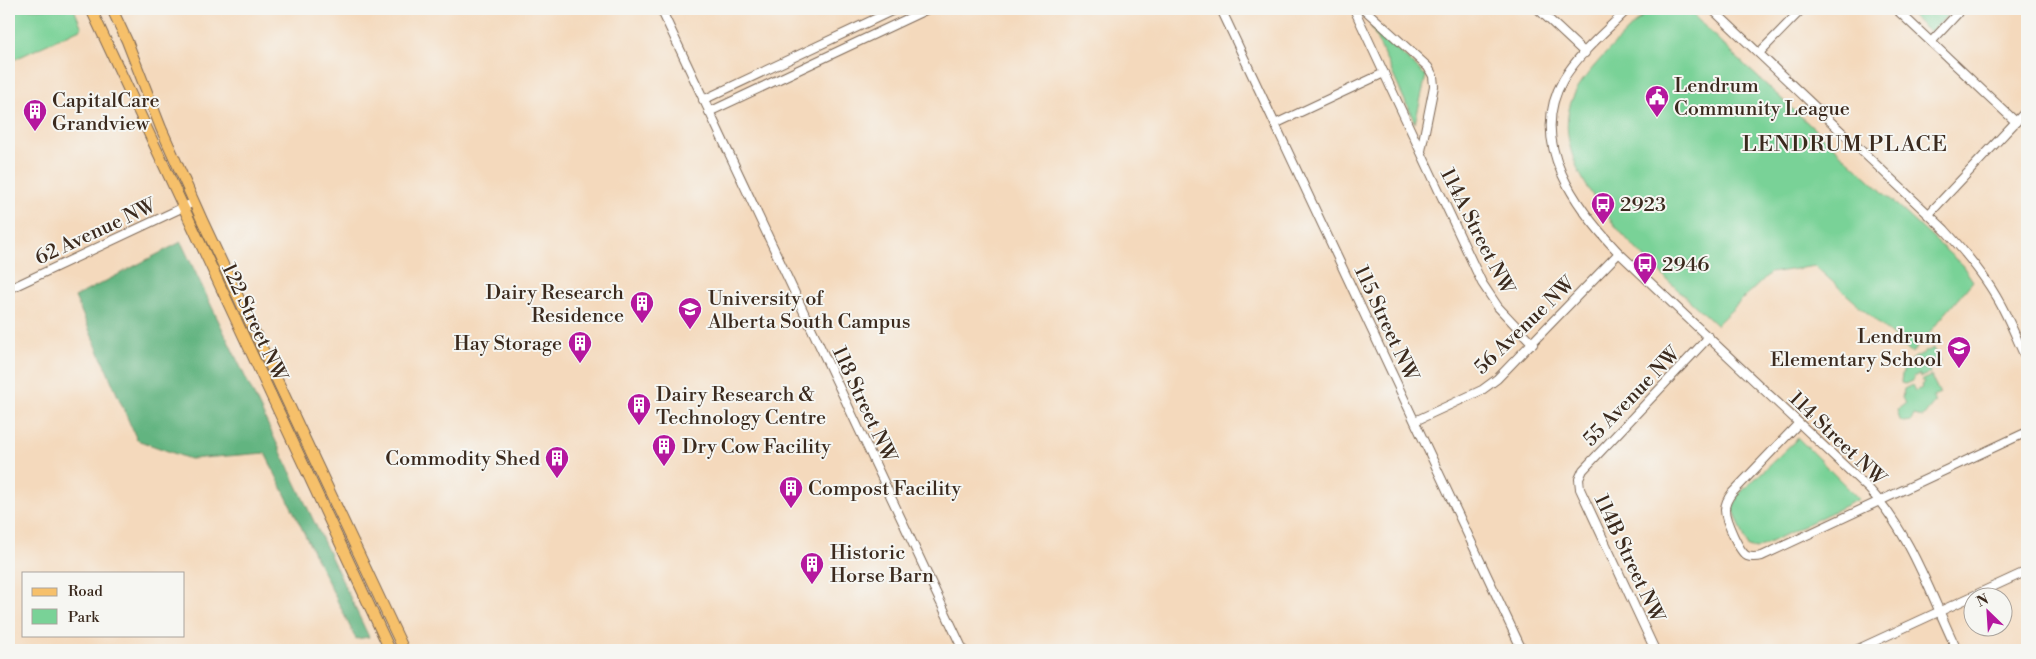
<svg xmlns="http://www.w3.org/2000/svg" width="2036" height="659" font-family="'Libre Bodoni',serif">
<rect width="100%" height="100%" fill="#f6f6f2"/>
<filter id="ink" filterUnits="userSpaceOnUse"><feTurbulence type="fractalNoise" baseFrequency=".02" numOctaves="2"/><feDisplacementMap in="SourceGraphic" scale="10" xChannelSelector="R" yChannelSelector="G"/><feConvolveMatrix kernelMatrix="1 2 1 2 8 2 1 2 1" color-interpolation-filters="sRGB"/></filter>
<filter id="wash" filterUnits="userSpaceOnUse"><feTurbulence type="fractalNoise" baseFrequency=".0096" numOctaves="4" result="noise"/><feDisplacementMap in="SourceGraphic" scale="20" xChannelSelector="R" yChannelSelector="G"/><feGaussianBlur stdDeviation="1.12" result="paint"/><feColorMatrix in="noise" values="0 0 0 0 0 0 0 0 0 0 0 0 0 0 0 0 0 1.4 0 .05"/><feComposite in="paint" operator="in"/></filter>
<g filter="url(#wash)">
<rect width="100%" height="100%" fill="#f4d9bc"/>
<g fill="#79d297" stroke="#5a7e5a">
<path d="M9 9H74L82 28 9 62Z"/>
<path d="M1650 9H1687L1735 56 1962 265 1973 281 1912 353 1815 266 1770 273 1716 325C1666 277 1539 177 1573 97 1584 71 1629 30 1650 9Z"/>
<path d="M1905 9H1952L1950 13 1931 31 1927 30Z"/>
<path d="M1371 26 1426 76 1415 123Z"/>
<path d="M1934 348 1941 362 1928 368 1930 373 1921 377 1919 374 1913 377 1914 380 1905 384 1901 383C1902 360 1916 357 1934 348Z"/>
<path d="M1931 376 1940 394 1933 397 1935 402 1923 417 1914 415 1911 421 1903 422 1900 420 1897 410 1906 403 1902 398 1904 389 1912 385 1915 391 1922 388 1921 385 1924 383 1922 380Z"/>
<path d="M1798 438 1859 499 1756 549 1748 547 1733 508 1738 495Z"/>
</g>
<path fill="#62b480" stroke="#4e6f4f" d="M181 242 369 637 356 639 265 453 190 459 137 440 75 297Z"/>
</g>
<g filter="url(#ink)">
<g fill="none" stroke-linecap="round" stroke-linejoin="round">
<g stroke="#7c6755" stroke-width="10">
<g id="minor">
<path d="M661 9 963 650"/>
<path d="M1221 9 1522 650"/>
<path d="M1354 9 1482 283 1498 307 1533 344"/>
<path d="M1364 9 1428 67 1433 76 1434 86 1421 151"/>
<path d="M1538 9 1585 53"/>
<path d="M1628 9C1606 31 1579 53 1563 80 1527 143 1577 209 1619 253L1869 489C1911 534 1931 596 1957 650"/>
<path d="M1712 9 1945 230C1964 251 1983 273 1997 298 2009 318 2017 340 2027 361"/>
<path d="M1896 9 2016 122"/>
<path d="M1931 42 1957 14 1960 9"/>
<path d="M1759 53 1802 9"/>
<path d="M703 100 896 9"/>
<path d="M709 112 928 9"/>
<path d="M1275 124 1384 73"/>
<path d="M1928 215 2027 110"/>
<path d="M9 289 188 205"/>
<path d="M1415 421 1482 390 1497 379 1619 253"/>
<path d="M1799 423 1732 493C1728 498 1725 503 1725 510 1725 519 1739 552 1747 556 1752 558 1757 557 1762 556L2027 432"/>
<path d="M1655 650 1580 489 1579 479 1583 470 1709 337"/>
<path d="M1856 650 2027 571"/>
</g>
</g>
<g stroke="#7c6755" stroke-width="12">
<g id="major">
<path d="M91 9 390 650"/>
<path d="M112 9 127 41 161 128 202 220 404 650"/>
</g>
</g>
<use href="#minor" stroke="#fff" stroke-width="8"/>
<use href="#major" stroke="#f6c06b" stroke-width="10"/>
</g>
</g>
<defs>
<g id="civic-pin" transform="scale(1.25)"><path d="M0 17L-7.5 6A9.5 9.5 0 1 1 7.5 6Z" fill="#b5179e" stroke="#f6f6f2"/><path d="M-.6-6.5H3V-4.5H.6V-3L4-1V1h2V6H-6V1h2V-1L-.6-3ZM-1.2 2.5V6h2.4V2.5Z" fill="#fff"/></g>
<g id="building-pin" transform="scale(1.25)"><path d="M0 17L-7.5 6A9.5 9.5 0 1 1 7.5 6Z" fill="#b5179e" stroke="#f6f6f2"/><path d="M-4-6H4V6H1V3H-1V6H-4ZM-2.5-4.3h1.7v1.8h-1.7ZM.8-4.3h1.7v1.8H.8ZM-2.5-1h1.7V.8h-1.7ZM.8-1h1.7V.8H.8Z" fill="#fff"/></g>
<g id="bus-pin" transform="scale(1.25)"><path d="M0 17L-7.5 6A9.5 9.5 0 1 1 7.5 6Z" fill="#b5179e" stroke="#f6f6f2"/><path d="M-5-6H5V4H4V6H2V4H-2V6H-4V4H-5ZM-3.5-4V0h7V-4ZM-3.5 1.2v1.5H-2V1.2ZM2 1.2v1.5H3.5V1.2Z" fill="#fff"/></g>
<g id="university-pin" transform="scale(1.25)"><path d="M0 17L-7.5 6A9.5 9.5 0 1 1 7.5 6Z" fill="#b5179e" stroke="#f6f6f2"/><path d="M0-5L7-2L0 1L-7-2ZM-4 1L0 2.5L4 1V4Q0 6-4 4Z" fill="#fff"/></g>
<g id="school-pin" transform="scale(1.25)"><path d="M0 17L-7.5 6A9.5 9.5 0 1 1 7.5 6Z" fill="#b5179e" stroke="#f6f6f2"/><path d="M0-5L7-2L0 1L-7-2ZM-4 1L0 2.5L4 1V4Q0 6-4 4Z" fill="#fff"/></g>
</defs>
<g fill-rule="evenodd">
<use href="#civic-pin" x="1657" y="97"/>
<use href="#building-pin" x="35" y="111"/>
<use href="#bus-pin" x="1603" y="204"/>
<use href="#bus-pin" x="1645" y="264"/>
<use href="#building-pin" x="642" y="303"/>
<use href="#university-pin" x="690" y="309"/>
<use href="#building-pin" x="580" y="343"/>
<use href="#school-pin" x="1959" y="348"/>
<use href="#building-pin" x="639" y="405"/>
<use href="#building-pin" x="664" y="446"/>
<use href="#building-pin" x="557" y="458"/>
<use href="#building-pin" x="791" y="488"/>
<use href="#building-pin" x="812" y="564"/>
</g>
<g text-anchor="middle" stroke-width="4" stroke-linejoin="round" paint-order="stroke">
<g font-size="20" fill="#3b2a1e" stroke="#f6f6f2" text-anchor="start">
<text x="1674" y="92">Lendrum<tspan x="1674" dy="23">Community League</tspan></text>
<text x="52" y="107">CapitalCare<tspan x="52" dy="23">Grandview</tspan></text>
<text x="1620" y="211">2923</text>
<text x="1662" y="271">2946</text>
<text x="624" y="299" text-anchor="end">Dairy Research<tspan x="624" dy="23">Residence</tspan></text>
<text x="708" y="305">University of<tspan x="708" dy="23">Alberta South Campus</tspan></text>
<text x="1942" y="343" text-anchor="end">Lendrum<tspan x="1942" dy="23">Elementary School</tspan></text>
<text x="562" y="350" text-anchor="end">Hay Storage</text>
<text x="656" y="401">Dairy Research &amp;<tspan x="656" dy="23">Technology Centre</tspan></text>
<text x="682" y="453">Dry Cow Facility</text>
<text x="540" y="465" text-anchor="end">Commodity Shed</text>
<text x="808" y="495">Compost Facility</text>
<text x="830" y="559">Historic<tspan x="830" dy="23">Horse Barn</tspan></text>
</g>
<g font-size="20" fill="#3b2a1e" stroke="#f6f6f2">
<text transform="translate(95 231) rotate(-25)" y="7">62 Avenue NW</text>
<text transform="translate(1478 231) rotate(63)" y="7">114A Street NW</text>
<text transform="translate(255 322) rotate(65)" y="7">122 Street NW</text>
<text transform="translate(1387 323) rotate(65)" y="7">115 Street NW</text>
<text transform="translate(1524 325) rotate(-44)" y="7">56 Avenue NW</text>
<text transform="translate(1631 396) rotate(-46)" y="7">55 Avenue NW</text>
<text transform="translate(865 404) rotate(65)" y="7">118 Street NW</text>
<text transform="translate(1838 438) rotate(44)" y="7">114 Street NW</text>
<text transform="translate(1630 558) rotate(65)" y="7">114B Street NW</text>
</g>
<g font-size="22" letter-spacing="1" fill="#3b2a1e" stroke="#f6f6f2">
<text x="1845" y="151">LENDRUM PLACE</text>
</g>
</g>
<rect width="2036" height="659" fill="none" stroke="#f6f6f2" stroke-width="30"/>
<rect x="22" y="572" width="162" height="65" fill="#f6f6f2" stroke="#aba49d"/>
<rect x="32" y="588" width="25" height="8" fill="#f6c06b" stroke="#aba49d"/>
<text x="68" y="596" font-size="15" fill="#3b2a1e">Road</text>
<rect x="32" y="609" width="25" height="15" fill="#79d297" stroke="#aba49d"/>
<text x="68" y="622" font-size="15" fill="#3b2a1e">Park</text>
<g transform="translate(1988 612) rotate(335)"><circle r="24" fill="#f6f6f2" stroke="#aba49d"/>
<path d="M0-4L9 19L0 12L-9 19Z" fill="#b5179e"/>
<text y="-8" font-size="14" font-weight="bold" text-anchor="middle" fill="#3b2a1e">N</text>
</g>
</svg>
